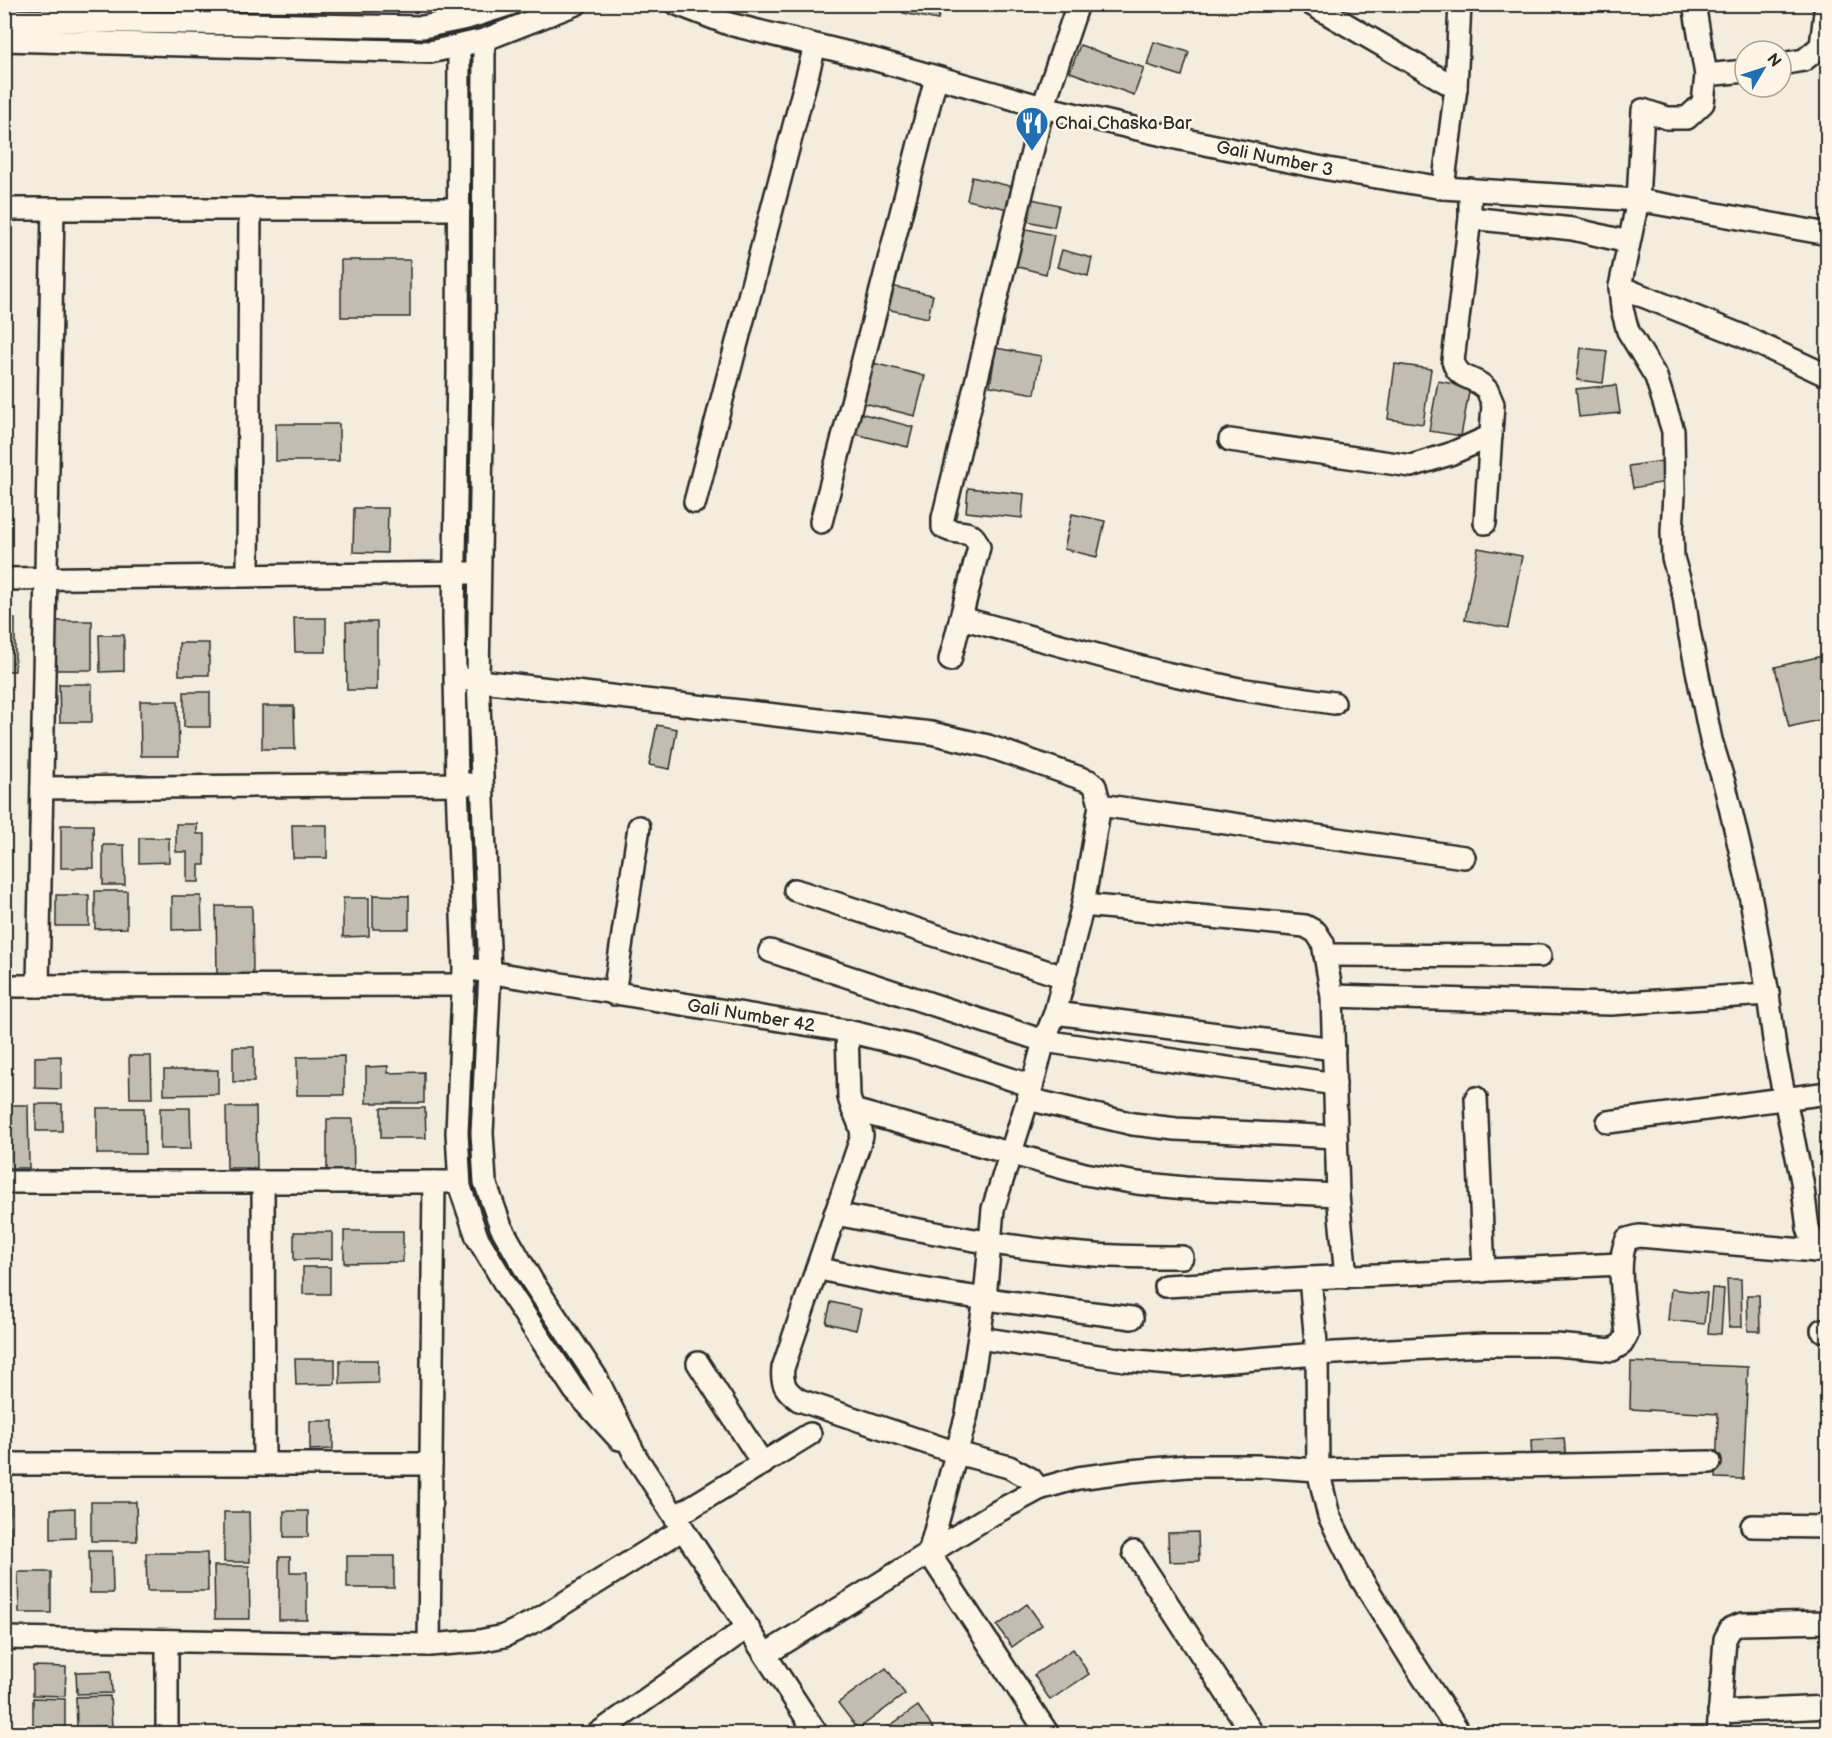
<svg xmlns="http://www.w3.org/2000/svg" width="1832" height="1738" font-family="'Balsamiq Sans',sans-serif">
<rect width="100%" height="100%" fill="#f4edde"/>
<filter id="ink" filterUnits="userSpaceOnUse"><feTurbulence type="fractalNoise" baseFrequency=".0167" numOctaves="2"/><feDisplacementMap in="SourceGraphic" scale="12" xChannelSelector="R" yChannelSelector="G"/><feConvolveMatrix kernelMatrix="1 2 1 2 8 2 1 2 1" color-interpolation-filters="sRGB"/></filter>
<g filter="url(#ink)">
<g fill="#c2bdb1" stroke="#2b2b2b" stroke-width="1.5">
<path d="M904 4H941L938 20 903 13Z"/>
<path d="M1154 42 1189 52 1182 76 1147 65Z"/>
<path d="M1080 45 1144 68 1134 95 1070 72Z"/>
<path d="M972 177 1018 188 1013 210 967 200Z"/>
<path d="M1023 197 1059 205 1054 227 1018 219Z"/>
<path d="M1022 228 1054 235 1046 274 1014 266Z"/>
<path d="M1062 250 1092 258 1088 276 1057 267Z"/>
<rect x="341" y="260" width="69" height="57"/>
<path d="M886 285 933 295 928 318 881 308Z"/>
<path d="M996 348 1041 356 1035 394 990 386Z"/>
<path d="M1581 348 1607 351 1603 383 1577 380Z"/>
<path d="M873 363 925 376 915 416 864 403Z"/>
<path d="M1395 364 1431 369 1423 424 1388 419Z"/>
<path d="M1438 381 1470 387 1461 436 1429 431Z"/>
<path d="M1616 385 1620 413 1579 417 1576 389Z"/>
<path d="M856 412 913 427 908 447 851 433Z"/>
<rect x="276" y="424" width="63" height="37"/>
<path d="M1662 461 1666 482 1633 488 1629 466Z"/>
<path d="M968 488 1024 494 1022 518 966 512Z"/>
<path d="M354 508H388L387 553 353 552Z"/>
<path d="M1072 514 1105 521 1097 557 1064 549Z"/>
<rect x="4" y="536" width="5" height="30"/>
<path d="M1478 548 1522 556 1508 628 1465 620Z"/>
<path d="M294 618H326V652H295Z"/>
<rect x="4" y="619" width="11" height="52"/>
<rect x="51" y="621" width="41" height="49"/>
<path d="M346 622H377V690H347Z"/>
<path d="M99 635H124V671L100 672Z"/>
<rect x="179" y="643" width="30" height="32"/>
<path d="M1822 656 1828 682V718L1789 727 1775 667Z"/>
<path d="M59 684H92V722H60Z"/>
<rect x="184" y="692" width="26" height="35"/>
<path d="M140 701H178L179 756H141Z"/>
<path d="M262 706H294L295 749H262Z"/>
<path d="M657 725 677 729 670 769 649 765Z"/>
<path d="M4 818H6L7 879H4Z"/>
<path d="M176 824H197V834H205V865H199V882H187V852H176Z"/>
<path d="M61 825H93L94 868H61Z"/>
<path d="M292 825H327V858H293Z"/>
<path d="M139 838H169V862L139 863Z"/>
<path d="M103 845H124L125 885H103Z"/>
<path d="M95 891H127V928L95 929Z"/>
<rect x="56" y="895" width="33" height="31"/>
<path d="M373 895 409 896V929H373Z"/>
<path d="M172 896H201L202 929 172 930Z"/>
<path d="M343 898H369V936L343 937Z"/>
<path d="M216 906H252L253 974 217 975Z"/>
<rect x="233" y="1047" width="21" height="35"/>
<path d="M61 1056V1089L35 1088V1057Z"/>
<path d="M129 1056H151L152 1098H130Z"/>
<path d="M344 1056V1095H297V1057Z"/>
<path d="M388 1066V1073L424 1072V1103H366V1067Z"/>
<path d="M164 1070H218V1094L164 1095Z"/>
<rect x="36" y="1104" width="26" height="27"/>
<path d="M4 1105H28L29 1168H4Z"/>
<path d="M226 1107H256L257 1168H227Z"/>
<path d="M97 1108H144L145 1154H97Z"/>
<path d="M160 1108H190L191 1149H160Z"/>
<path d="M381 1108H425L426 1138H381Z"/>
<path d="M327 1119H353L354 1178H327Z"/>
<path d="M344 1231H403V1262L344 1263Z"/>
<path d="M294 1232H332V1259L294 1260Z"/>
<rect x="303" y="1267" width="27" height="27"/>
<path d="M1727 1279H1741L1742 1327H1729Z"/>
<path d="M1712 1288 1724 1289 1721 1334 1708 1333Z"/>
<path d="M1671 1289 1707 1293 1704 1324 1668 1320Z"/>
<path d="M1747 1295H1759L1760 1331H1748Z"/>
<path d="M831 1302 861 1309 856 1330 826 1323Z"/>
<path d="M295 1359H335V1384L296 1385Z"/>
<path d="M340 1360H378V1383L340 1384Z"/>
<path d="M1631 1362 1748 1367 1743 1479 1716 1478 1718 1414 1630 1409Z"/>
<path d="M310 1421H333V1449L310 1450Z"/>
<path d="M1564 1438 1566 1460 1532 1462 1531 1440Z"/>
<path d="M91 1502H136L137 1541H91Z"/>
<path d="M4 1505H10L11 1544H4Z"/>
<path d="M75 1508V1538L51 1539V1509Z"/>
<rect x="284" y="1511" width="24" height="26"/>
<path d="M224 1512H249L250 1562H224Z"/>
<path d="M1198 1532 1199 1561 1169 1562 1168 1533Z"/>
<path d="M89 1551H112L113 1593H90Z"/>
<rect x="4" y="1552" width="5" height="37"/>
<path d="M146 1553H207L208 1591H147Z"/>
<rect x="347" y="1556" width="47" height="32"/>
<path d="M279 1557H290V1572H307V1620H279Z"/>
<path d="M214 1566H249L250 1619H215Z"/>
<path d="M18 1572H51V1613H19Z"/>
<path d="M1027 1604 1042 1625 1012 1647 997 1626Z"/>
<path d="M1073 1649 1089 1674 1050 1700 1034 1675Z"/>
<path d="M33 1666 66 1667 65 1696 33 1695Z"/>
<path d="M886 1668 905 1694 858 1729 838 1703Z"/>
<path d="M111 1671 112 1693 77 1694 76 1672Z"/>
<path d="M110 1696 112 1726 77 1727 76 1697Z"/>
<path d="M33 1698 65 1699V1728L33 1727Z"/>
<path d="M918 1706 937 1734H878Z"/>
</g>
<g fill="none" stroke-linecap="round" stroke-linejoin="round">
<g stroke="#2b2b2b" stroke-width="26">
<g id="minor">
<path id="s1" d="M677 4 729 24 869 58 1043 107 1181 139 1328 169 1443 188 1638 200 1828 234"/>
<path d="M1311 4 1456 88"/>
<path d="M1694 4 1706 75"/>
<path d="M4 20 423 27 467 18 511 4"/>
<path d="M4 40 430 52 484 40 576 4"/>
<path d="M484 40 483 372 478 679 490 972 482 1133 485 1182 501 1227 532 1281 596 1377 636 1457 817 1734"/>
<path d="M459 46 458 372 454 618 457 784 464 968 457 1133 460 1187 477 1237 511 1294 575 1391 619 1439"/>
<path d="M1781 64 1804 60 1821 46 1826 4"/>
<path d="M1745 71 1706 75 1703 103 1687 118H1667L1643 110 1638 200 1620 287 1622 309 1628 331 1656 377 1673 431 1674 493 1672 532 1673 558 1684 596 1688 626 1711 740 1725 786 1748 883 1768 994 1776 1055 1802 1181 1808 1228 1816 1251 1828 1250"/>
<path d="M1443 188 1456 88 1460 4"/>
<path d="M1470 189V218L1453 361C1459 382 1475 375 1487 390 1489 394 1491 400 1493 404L1485 523"/>
<path d="M4 209H459"/>
<path d="M1470 218 1573 229 1628 242"/>
<path d="M1620 287 1738 334 1828 376"/>
<path d="M1230 440 1411 466 1450 454 1491 436"/>
<path d="M695 502 815 46"/>
<path d="M821 522 936 78"/>
<path d="M248 575 250 208"/>
<path d="M4 579 469 573"/>
<path d="M961 618 1156 671 1239 689 1334 703"/>
<path d="M950 660 979 547C971 524 958 538 943 527V518L1043 107 1078 4"/>
<path d="M463 679 931 733 988 746 1089 781 1095 786 1100 805 1083 905 1055 1013 1044 1041 1032 1086 993 1209 985 1298 967 1414 929 1553"/>
<path d="M42 788 469 784"/>
<path d="M1100 805 1464 857"/>
<path d="M795 890 1064 977"/>
<path d="M1083 905 1305 926 1316 932 1323 943 1332 996 1338 1195"/>
<path d="M770 951 1044 1041 1335 1084"/>
<path d="M1325 955 1540 956"/>
<path id="s2" d="M476 970 847 1031 914 1047 1032 1086"/>
<path d="M4 986 464 985"/>
<path d="M38 986 53 209"/>
<path d="M614 994 639 827"/>
<path d="M1332 996 1610 1004 1768 994"/>
<path d="M1055 1013 1334 1049"/>
<path d="M847 1031 849 1097C852 1111 861 1122 862 1136L783 1368C781 1384 786 1391 799 1400L957 1453 1009 1467 1031 1479 1039 1489"/>
<path d="M1476 1098 1484 1271"/>
<path d="M1028 1099 1133 1124 1176 1129 1336 1137"/>
<path d="M853 1110 1085 1174 1137 1183 1185 1188 1338 1195 1346 1277"/>
<path d="M1608 1122 1828 1093"/>
<path d="M4 1182H448"/>
<path d="M263 1182 264 1464"/>
<path d="M835 1214C921 1230 1008 1249 1095 1255 1124 1257 1153 1257 1182 1257"/>
<path d="M817 1268C921 1293 1027 1304 1132 1318"/>
<path d="M1165 1286 1310 1278"/>
<path d="M1822 1330H1828"/>
<path d="M979 1338 1125 1360 1182 1365 1317 1354 1310 1278 1621 1264"/>
<path d="M698 1363 763 1464"/>
<path d="M4 1464H431"/>
<path d="M675 1517 810 1434"/>
<path d="M1752 1526 1828 1527"/>
<path d="M1134 1552 1253 1734"/>
<path d="M929 1553 991 1515 1039 1489 1078 1478 1130 1471 1188 1466H1257L1318 1470 1317 1354 1484 1345H1556L1612 1350 1622 1344 1627 1335C1625 1308 1615 1263 1627 1239L1639 1236 1816 1251"/>
<path d="M4 1638 429 1645 479 1641 504 1636 537 1620 683 1529"/>
<path d="M167 1641V1734"/>
<path d="M429 1645 434 1182"/>
<path d="M766 1654 929 1553 1048 1734"/>
<path d="M1719 1712 1828 1707"/>
<path d="M597 1734 748 1627"/>
<path d="M1460 1734 1415 1665 1357 1572 1329 1516 1318 1470 1710 1462"/>
<path d="M1718 1734 1725 1639 1731 1628 1742 1624 1828 1622"/>
</g>
</g>
<use href="#minor" stroke="#fcf5e5" stroke-width="21"/>
</g>
</g>
<defs>
<g id="restaurant-pin" transform="scale(1.725)"><path d="M0 17L-7.5 6A9.5 9.5 0 1 1 7.5 6Z" fill="#1f6fb2" stroke="#fcf5e5"/><path d="M-5-6h1v4h1v-4h1v4h1v-4h1v5L-1.5 .5V6h-2V.5L-5-1ZM5-6V6H3V1.5H1.5Q1.5-4 5-6Z" fill="#fff"/></g>
</defs>
<g fill-rule="evenodd">
<use href="#restaurant-pin" x="1032" y="123"/>
</g>
<g text-anchor="middle" stroke-width="5" stroke-linejoin="round" paint-order="stroke">
<g font-size="18" fill="#2b2b2b" stroke="#fcf5e5" text-anchor="start">
<text x="1055" y="129">Chai Chaska Bar</text>
</g>
<g font-size="18" fill="#2b2b2b" stroke="#fcf5e5">
<text dy="6" stroke="none"><textPath href="#s1" startOffset="618">Gali Number 3</textPath></text>
<text dy="6" stroke="none"><textPath href="#s2" startOffset="279">Gali Number 42</textPath></text>
</g>
</g>
<rect width="1832" height="1738" fill="none" stroke="#fcf5e5" stroke-width="24"/>
<rect x="12" y="12" width="1808" height="1714" fill="none" stroke="#2b2b2b" stroke-width="2" filter="url(#ink)"/>
<g transform="translate(1763 69) rotate(51)"><circle r="28" fill="#fcf5e5" stroke="#a8a49b" stroke-width="1.5"/>
<path d="M0-4.5L10 22L0 15L-10 22Z" fill="#1f6fb2"/>
<text y="-9" font-size="16" font-weight="bold" text-anchor="middle" fill="#2b2b2b">N</text>
</g>
</svg>
